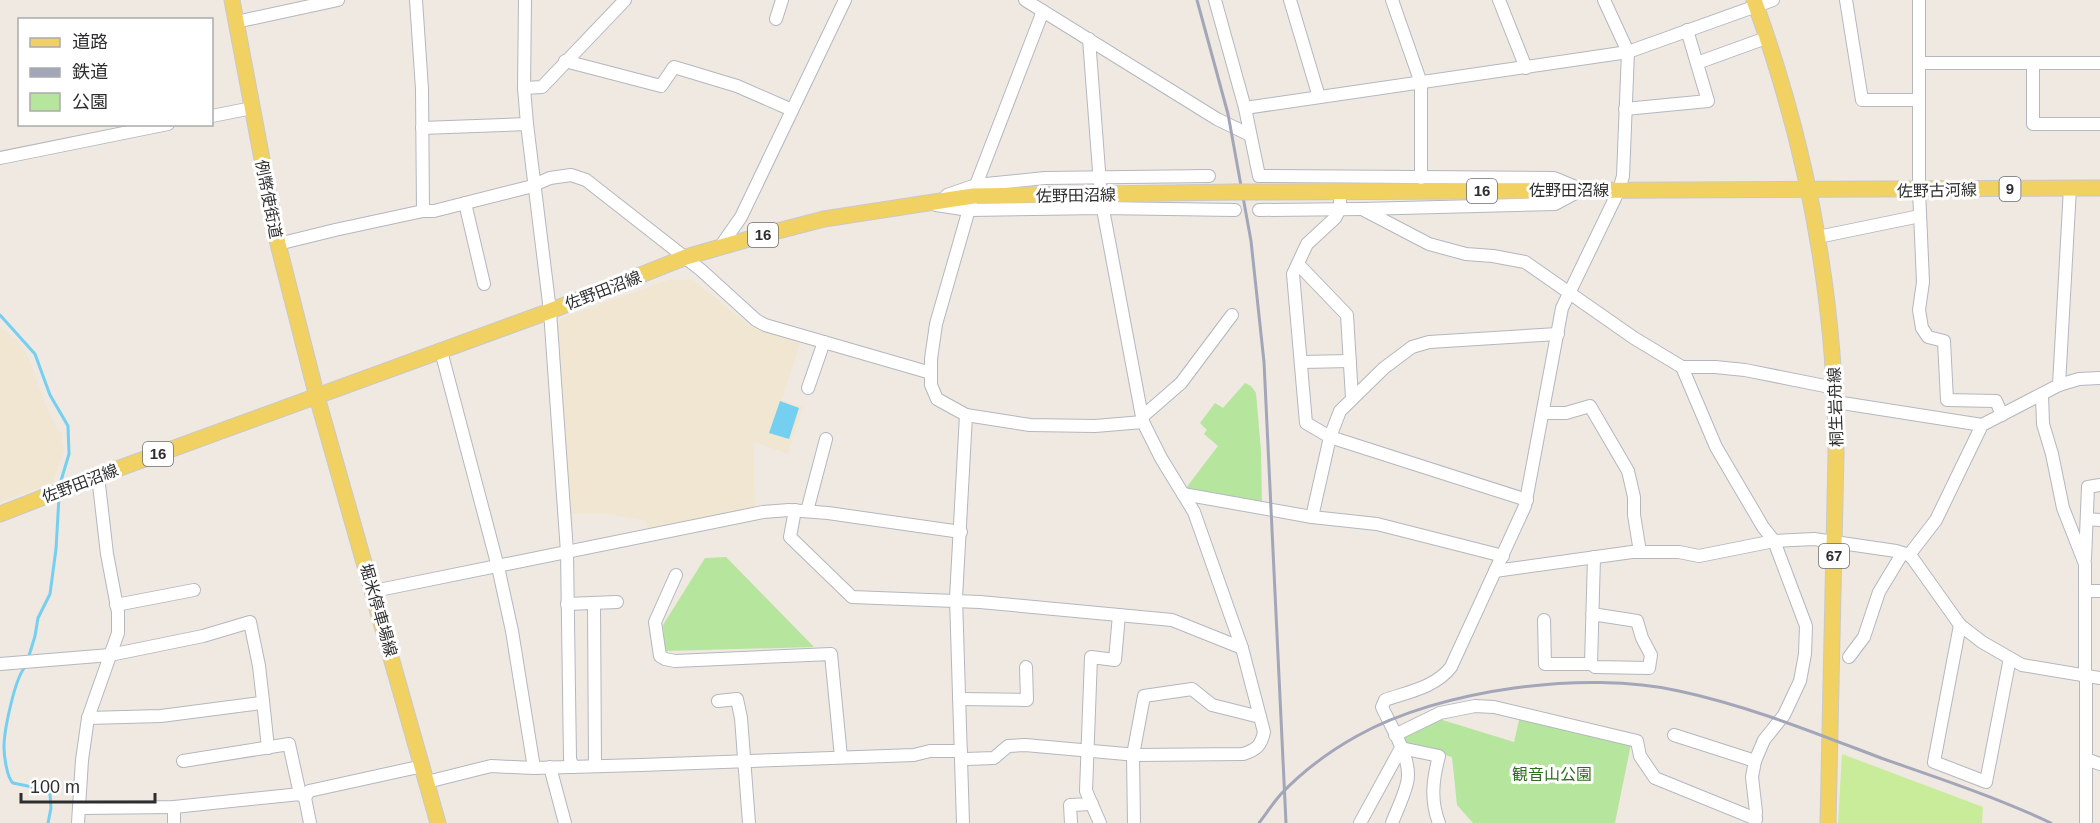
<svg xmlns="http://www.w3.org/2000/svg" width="2100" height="823" font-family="Arial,'Noto Sans JP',sans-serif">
<rect width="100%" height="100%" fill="#efe9e1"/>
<g fill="#f0e6d1">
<path d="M669 280H693L749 325 800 343 782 400 803 407 788 454 754 442 755 509 649 531 646 521 601 513 571 514 556 329 562 318Z"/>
<path d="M0 327 17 340 30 361 48 412 61 434 64 451 52 483 0 502Z"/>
</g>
<g fill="#b6e59e">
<path d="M1245 383 1251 386 1256 393 1261 451 1262 505 1190 492 1186 488 1218 446 1204 434 1207 430 1200 423 1215 403 1223 408Z"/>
<path d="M726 557 814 647 665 651 663 625 705 558Z"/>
<path d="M1520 716 1631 744 1615 823H1473L1457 805 1452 757 1406 744 1402 734 1436 718 1514 742Z"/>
</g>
<path fill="#c9ec9a" d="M1842 754 1983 807 1982 823H1838Z"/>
<path fill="#75cff0" d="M780 401 799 408 789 439 769 433Z"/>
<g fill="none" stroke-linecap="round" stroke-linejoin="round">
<g stroke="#75cff0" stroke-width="3">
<path d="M0 315 35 354 50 395 68 426 69 454 60 484"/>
<path d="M28 659 35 636 38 618 50 594 56 549 59 497"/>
<path d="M26 666C15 676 4 731 4 747 4 756 7 778 13 783L37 788 50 794 51 808 48 823"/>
</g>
<g stroke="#b4b7c1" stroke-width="14">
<g id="minor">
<path d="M416 0 422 89 423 211"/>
<path d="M525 0 524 88 527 124 550 311 567 552 570 759 573 767"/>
<path d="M1025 0 1217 119 1250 135"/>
<path d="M1215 0 1245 108 1259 176 1554 178 1578 188"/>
<path d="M1290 0 1319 97"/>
<path d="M1392 0 1421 83V178"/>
<path d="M1499 0 1526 68"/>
<path d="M1846 0 1862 100H1919"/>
<path d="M1919 0V190L1923 282 1919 310 1922 328 1928 337 1944 341 1947 400 1996 401 2002 415"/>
<path d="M776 19 782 0"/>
<path d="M236 22 338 0"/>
<path d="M1089 39 1100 184"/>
<path d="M565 61 661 86 674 67 737 86 792 110"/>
<path d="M1697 63 1766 38"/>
<path d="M1919 63H2100"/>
<path d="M2033 64V124H2100"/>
<path d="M524 88 542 87 625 0"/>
<path d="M1245 108 1628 52 1773 0"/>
<path d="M1625 109 1708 101 1687 30"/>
<path d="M212 116 252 108"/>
<path d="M422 128 527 124"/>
<path d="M0 158 168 124"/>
<path d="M947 195 976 185 1045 178 1209 176"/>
<path d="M1340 201V209L1335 218 1307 244 1293 274 1306 423 1330 437 1527 500"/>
<path d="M465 203 484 284"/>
<path d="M936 205 969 210 1102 208 1235 210"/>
<path d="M1362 209 1429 244 1466 254 1493 256 1525 262 1634 338 1682 367H1715L1745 370 1835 388"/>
<path d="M1259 210 1362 209 1555 204 1581 190"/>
<path d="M1818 237 1920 216"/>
<path d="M278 244 335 230 423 211H434L529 187 550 178 571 175 586 180 701 270 756 320 765 325 931 373"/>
<path d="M720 247 741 217 845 0"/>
<path d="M1298 264 1347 315 1352 398"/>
<path d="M441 351 498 567 512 631 534 768"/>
<path d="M1301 362 1350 361"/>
<path d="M1682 367 1716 447 1763 527 1774 541 1806 626 1805 654 1800 681 1784 715 1764 740 1755 761 1752 777 1756 812 1755 823"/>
<path d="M2059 385 2070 188"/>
<path d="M808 388 824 342"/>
<path d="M2042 395 2043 424 2052 454 2063 508 2085 564V677"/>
<path d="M1836 402 1982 425"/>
<path d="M1543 413H1566L1590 406 1628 471 1634 497V515L1640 552"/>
<path d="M966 415 1030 425 1095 426 1143 422"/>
<path d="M1142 417 1181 383 1232 315"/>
<path d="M1183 494 1312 517 1377 524 1503 556"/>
<path d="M795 510 790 537 852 597 980 602 1172 620 1242 648"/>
<path d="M807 511 826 439"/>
<path d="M1312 517 1330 437 1340 411 1384 368 1412 347 1429 342 1558 334"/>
<path d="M2087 519 2100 520"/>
<path d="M1909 555 1913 559 1960 625 1982 642 2022 665 2100 678"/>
<path d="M2085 559 2088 487 2100 485"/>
<path d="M1495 571 1632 552H1679L1699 556 1774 541 1814 539 1896 551 1909 555 1936 520 1982 425 2059 385 2079 379 2100 378"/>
<path d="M676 575 655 622 660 656 665 659 675 661 831 654 841 757"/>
<path d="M374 591 763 512 789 510 828 513 961 532"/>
<path d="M2085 591H2100"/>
<path d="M594 603 595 766"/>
<path d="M567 604 617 602"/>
<path d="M116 605 194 590"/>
<path d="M1592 614 1637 621 1642 638 1651 655 1649 668 1595 667 1591 664 1594 557"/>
<path d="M1544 620 1545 664H1591"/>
<path d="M1960 625 1934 762 1986 782 2010 658"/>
<path d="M1849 657 1864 637 1879 592 1902 554"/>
<path d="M0 664 110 655 203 636 250 622 259 666 263 701 261 703 161 716 88 718"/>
<path d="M959 699 1027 700 1026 667"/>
<path d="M263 701 268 748"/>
<path d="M718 701 737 699 741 718 749 823"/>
<path d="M1395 735 1440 713 1475 706 1494 707 1637 741 1640 756 1655 778 1756 819"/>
<path d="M1674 735 1755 761"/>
<path d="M962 757 966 759 994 758 1008 746 1025 745 1137 755 1243 754C1256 750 1261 746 1264 732L1242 648 1194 512 1161 458 1143 422 1102 204"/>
<path d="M2086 759 2100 764"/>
<path d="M183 761 289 744 300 794"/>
<path d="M550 767 565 823"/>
<path d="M427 782 491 766 534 768 641 765 914 755 930 751H961"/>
<path d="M80 808 174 807 300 794 305 798"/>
<path d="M78 823 82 760 88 718 118 633V612L107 554 98 476"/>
<path d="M174 823V807"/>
<path d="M310 823 305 798 309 791 423 766"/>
<path d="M963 823 956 598 966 415 937 399 931 385V359L936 324 976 185 1043 11"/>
<path d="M1071 823 1070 805 1092 804"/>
<path d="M1100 823 1086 791 1091 657 1115 660 1119 615"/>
<path d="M1134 823 1133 755 1144 696 1192 689 1212 705 1260 717"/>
<path d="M1360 823 1401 748 1439 756C1433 779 1430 800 1439 823"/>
<path d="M1392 823C1397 810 1404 796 1407 783 1413 760 1391 727 1382 707L1385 700C1408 692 1436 687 1451 667L1525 506 1562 308 1619 190 1623 176 1628 52 1604 0"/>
<path d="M2086 823V677"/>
</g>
</g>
<g stroke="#c9c9c9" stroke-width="17">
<g id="major">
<path d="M232 0 278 244 317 397 438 823"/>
<path d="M1754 0C1807 146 1836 298 1836 454L1828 823"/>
<path d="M1257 192 2100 188"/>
<path d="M0 514 98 476 550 311 686 257 770 233 824 219 973 196 1234 192"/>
</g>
</g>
<use href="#minor" stroke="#fff" stroke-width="12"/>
<use href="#major" stroke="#f2d163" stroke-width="15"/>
<g stroke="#a3a6b8" stroke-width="3">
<path d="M1197 0 1228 114 1251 241 1264 362 1286 823"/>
<path d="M1259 823C1266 814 1273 803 1281 794 1302 772 1330 751 1357 736 1441 689 1585 670 1679 691 1749 706 1815 733 1881 758 1938 778 1996 797 2051 823"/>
</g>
<g stroke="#c9c9c9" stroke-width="17" stroke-linecap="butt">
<path id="major-bridge" d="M1234 192H1257"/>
</g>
<use href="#major-bridge" stroke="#f2d163" stroke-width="15"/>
</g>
<g text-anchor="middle" stroke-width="6" stroke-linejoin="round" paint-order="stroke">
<g fill="#fff" stroke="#6d6d6d" stroke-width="1.5">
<rect x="1999.5" y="177" width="21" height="24" rx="4.5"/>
<rect x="1467" y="179" width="30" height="24" rx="4.5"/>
<rect x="748" y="223" width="30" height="24" rx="4.5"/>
<rect x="143" y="442" width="30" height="24" rx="4.5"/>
<rect x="1819" y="544" width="30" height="24" rx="4.5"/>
</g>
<g font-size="15" font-weight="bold" fill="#2e2e2e">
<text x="2010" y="194">9</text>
<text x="1482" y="196">16</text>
<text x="763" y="240">16</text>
<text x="158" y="459">16</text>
<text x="1834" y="561">67</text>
</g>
<g font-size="16" fill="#2e2e2e" stroke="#fff">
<text x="1569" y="196">佐野田沼線</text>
<text transform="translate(1937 190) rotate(-1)" y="6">佐野古河線</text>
<text transform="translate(1076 195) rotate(-1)" y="6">佐野田沼線</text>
<text transform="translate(269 199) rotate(79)" y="6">例幣使街道</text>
<text transform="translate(603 290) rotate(-21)" y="6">佐野田沼線</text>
<text transform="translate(1835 407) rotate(-92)" y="6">桐生岩舟線</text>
<text transform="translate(80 483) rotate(-21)" y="6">佐野田沼線</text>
<text transform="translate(379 610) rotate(74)" y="6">堀米停車場線</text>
</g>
<g font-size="16" fill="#2c6e1b" stroke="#fff">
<text x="1552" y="780">観音山公園</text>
</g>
</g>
<rect x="18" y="18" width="195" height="108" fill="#ffffff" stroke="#ababab" stroke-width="1.5"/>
<rect x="30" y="38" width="30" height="9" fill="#f2d163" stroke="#ababab" stroke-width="1.5"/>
<text x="72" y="48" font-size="18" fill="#2e2e2e">道路</text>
<rect x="30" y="68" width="30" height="9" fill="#a3a6b8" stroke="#ababab" stroke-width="1.5"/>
<text x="72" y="78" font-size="18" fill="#2e2e2e">鉄道</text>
<rect x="30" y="93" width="30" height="18" fill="#b6e59e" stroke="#ababab" stroke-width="1.5"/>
<text x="72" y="108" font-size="18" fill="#2e2e2e">公園</text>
<path d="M21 793v9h134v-9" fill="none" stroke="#2e2e2e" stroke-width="3"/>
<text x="30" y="793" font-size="18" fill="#2e2e2e" stroke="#ffffff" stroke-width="4.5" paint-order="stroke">100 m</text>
</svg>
